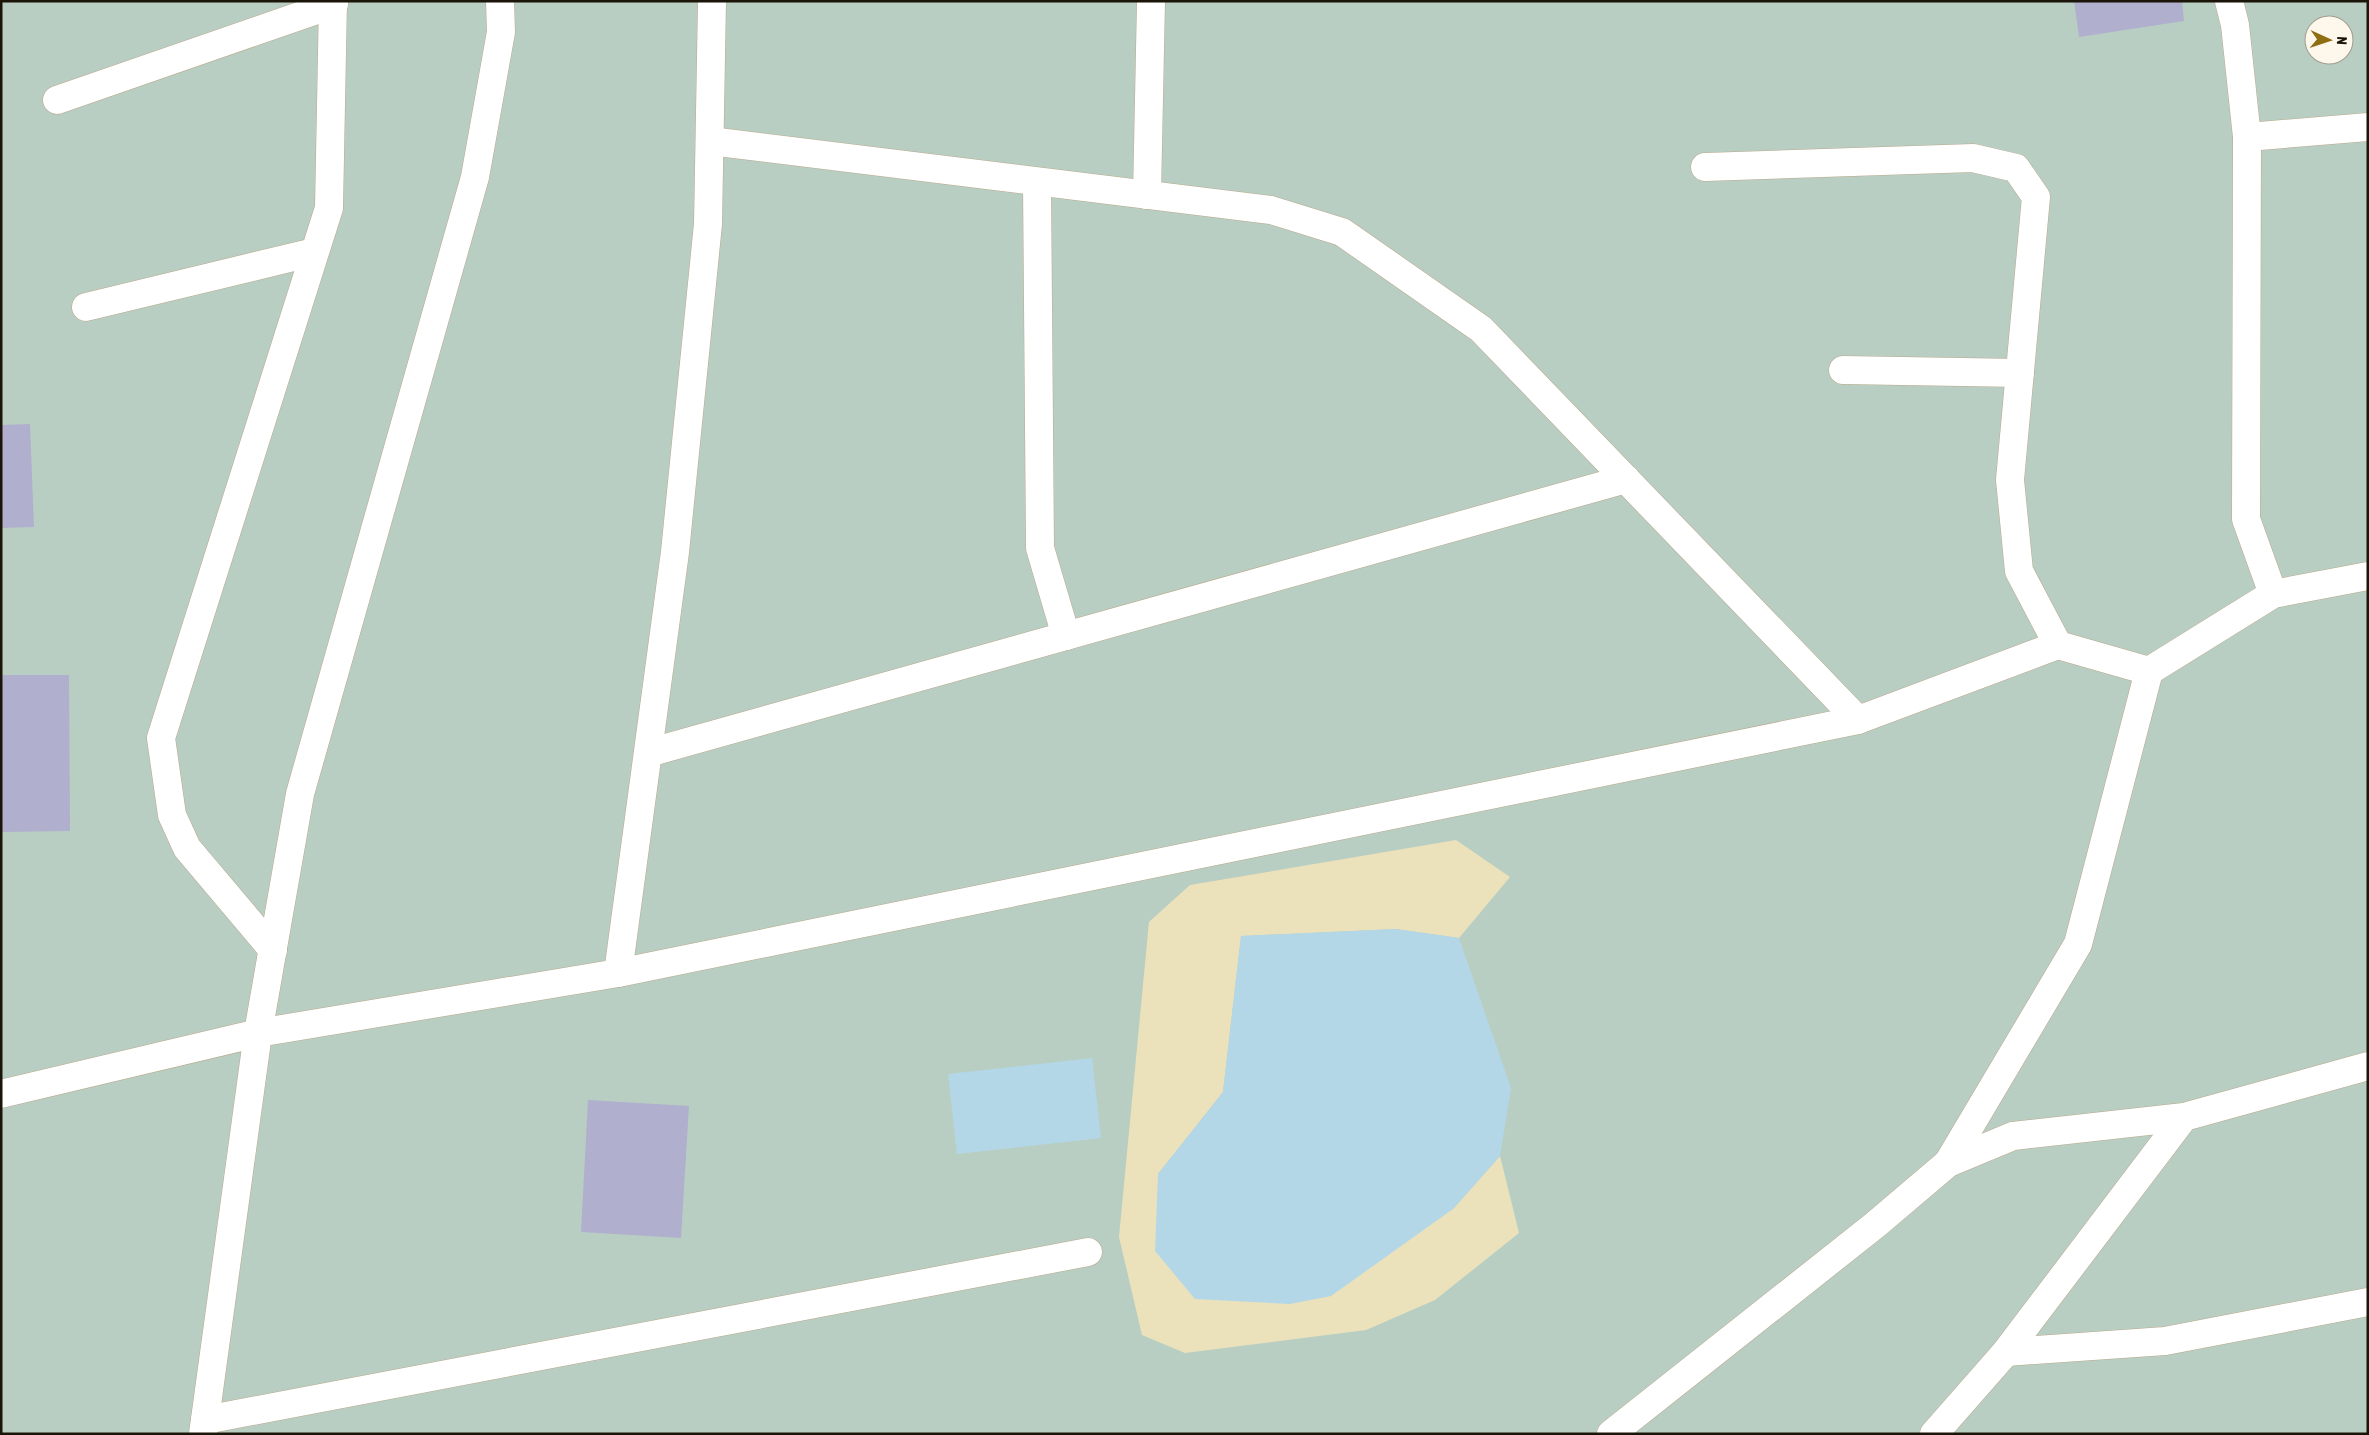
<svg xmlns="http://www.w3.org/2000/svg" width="2369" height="1435" font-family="'Asap Condensed',sans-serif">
<rect width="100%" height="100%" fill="#fae9cb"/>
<path fill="#b9cec2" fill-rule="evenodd" d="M1 1H2368V1434H1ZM2314 25H2344V55H2314Z"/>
<path fill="#ebe2bc" d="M1456 840 1510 877 1459 938 1396 929 1241 936 1223 1092 1158 1174 1453 1209 1500 1156 1519 1233 1435 1300 1366 1330 1185 1353 1142 1335 1119 1237 1149 922 1190 885Z"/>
<g fill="#b3d7e7">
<path d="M1396 929 1459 938 1511 1088 1500 1156 1453 1209 1331 1296 1290 1304 1195 1299 1155 1251 1158 1174 1223 1092 1241 936Z"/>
<path d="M1092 1058 1101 1138 957 1154 948 1074Z"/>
</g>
<g fill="#b0afce">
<path d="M2074 1H2182L2184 21 2079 37Z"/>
<path d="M30 424 34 527 1 528V425Z"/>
<path d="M1 675H69L70 831 1 832Z"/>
<path d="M588 1100 689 1106 681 1238 581 1232Z"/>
</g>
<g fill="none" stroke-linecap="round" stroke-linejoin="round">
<g stroke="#b9a98c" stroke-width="29">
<g id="minor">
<path d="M2229 1 2235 25 2247 137"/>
<path d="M57 100 334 4"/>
<path d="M710 141 1271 210 1342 232 1481 329 1858 720"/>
<path d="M1705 167 1973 158 2016 168 2036 197 2010 480 2019 571 2058 645 2149 671"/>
<path d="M1037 182 1040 548 1066 636"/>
<path d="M1147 195 1151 1"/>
<path d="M86 307 314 252"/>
<path d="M1843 370 2020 373"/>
<path d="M2273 594 2246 519 2247 137 2368 127"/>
<path d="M648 753 1626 479"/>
<path d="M273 950 187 848 172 815 161 738 329 208 333 1"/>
<path d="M618 973 1858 720 2058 645"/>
<path d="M1 1094 258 1033 300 794 475 177 501 32 500 1"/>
<path d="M2184 1117 2006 1352 2165 1341 2368 1302"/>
<path d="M1948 1163 2078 944 2149 671 2273 594 2368 576"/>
<path d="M205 1420 1088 1252"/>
<path d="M203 1434 258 1033 618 973 675 552 708 224 712 1"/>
<path d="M1611 1434 1875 1225 1948 1163 2013 1136 2184 1117 2368 1066"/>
<path d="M1934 1434 2006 1352"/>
</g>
</g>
<use href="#minor" stroke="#fff" stroke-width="28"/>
</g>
<rect width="2369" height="1435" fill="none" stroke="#1a1409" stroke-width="5"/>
<g transform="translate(2329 40) rotate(93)"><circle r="24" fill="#fef8ec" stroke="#a39d91"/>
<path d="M0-4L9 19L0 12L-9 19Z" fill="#8f6d11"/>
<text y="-8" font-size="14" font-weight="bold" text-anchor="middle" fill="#1a1409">N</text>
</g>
</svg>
